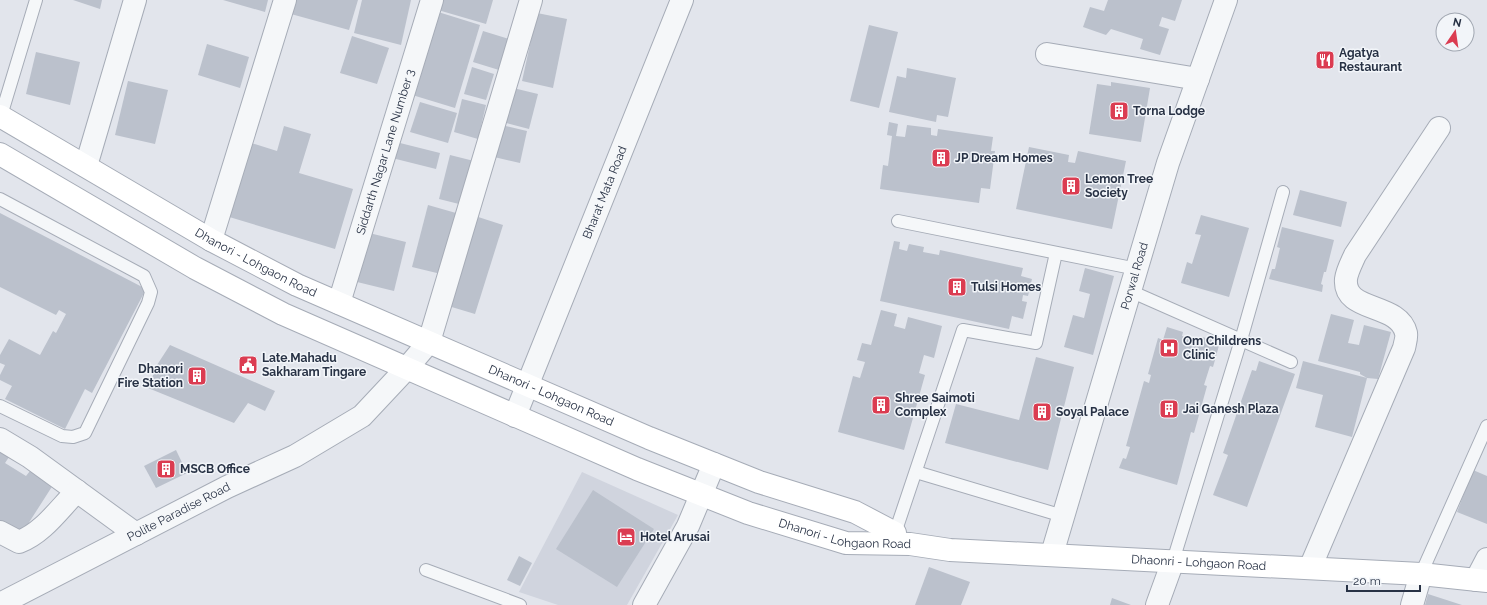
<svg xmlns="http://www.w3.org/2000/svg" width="1487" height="605" font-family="Raleway,sans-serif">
<rect width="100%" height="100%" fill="#e2e5ec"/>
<path fill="#d0d4de" d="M582 472 678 515 627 605H558L519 592Z"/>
<g fill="#bbc1cc">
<path d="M73 0H102L100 9Z"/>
<path d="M223 0H268L265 12Z"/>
<path d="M295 0H358L349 30 291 14Z"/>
<path d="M362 0H411L401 45 354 33Z"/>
<path d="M441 0H493L486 24 438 10Z"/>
<path d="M1108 0H1182L1175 21 1162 17 1159 26 1169 29 1160 55 1140 49 1143 39 1111 29 1106 35 1083 27 1090 7 1104 11Z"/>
<path d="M435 11 480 25 455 108 409 94Z"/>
<path d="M537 13 567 19 553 88 522 81Z"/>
<path d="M869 25 898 32 879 108 850 101Z"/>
<path d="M483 31 509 39 499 70 473 62Z"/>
<path d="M352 36 389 48 377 84 340 73Z"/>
<path d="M207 44 249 57 240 88 198 75Z"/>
<path d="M36 52 80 62 70 105 26 94Z"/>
<path d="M472 67 494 74 486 100 464 94Z"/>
<path d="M907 68 956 78 948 117 937 115 936 122 889 112 897 76 906 78Z"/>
<path d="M128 81 168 90 155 144 115 135Z"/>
<path d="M1111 82 1150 88 1141 142 1089 134 1097 84 1111 86Z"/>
<path d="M509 87 538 94 529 129 499 121Z"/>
<path d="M462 99 486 105 478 139 454 132Z"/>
<path d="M420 102 457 113 448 143 410 132Z"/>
<path d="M889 122 898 124 896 136 905 137 907 125 931 128V135L937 136 938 129 993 137 991 151H995L990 189 981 188 979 203 880 189 883 165 888 166 892 136 887 135Z"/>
<path d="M501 125 527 131 520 163 494 157Z"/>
<path d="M284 126 311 134 299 173 353 189 335 249 226 216 248 142 277 151Z"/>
<path d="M396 142 440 153 436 169 392 158Z"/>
<path d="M1029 147 1069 155 1068 162 1075 163 1078 151 1126 161 1112 229 1016 209Z"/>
<path d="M450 155 474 161 463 205 439 199Z"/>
<path d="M1300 190 1347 202 1341 227 1293 215Z"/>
<path d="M428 205 456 213 441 274 412 267Z"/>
<path d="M0 213 146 289 92 393 85 389 65 429 5 399 12 386 0 380V375L5 365 0 363V355L9 339 40 355 53 331 56 333 66 314 59 310 56 315 0 287Z"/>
<path d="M472 215 503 225 475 314 445 305Z"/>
<path d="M1201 215 1249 228 1229 297 1181 283 1187 262 1192 264 1201 235 1195 234Z"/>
<path d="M1282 227 1334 240 1326 272H1324L1321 284 1323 285 1322 292 1269 279 1272 269H1275L1280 248 1277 247Z"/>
<path d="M365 232 406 242 394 291 353 281Z"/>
<path d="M894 241 900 242 899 249 907 251 909 244 924 247 923 252 939 255 940 250 1023 268 1021 276 1032 279 1028 296 1023 295 1022 301 1027 302 1023 319 1012 316 1009 329 880 301Z"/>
<path d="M1085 268 1114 276 1093 355 1064 347 1073 315 1084 318 1090 294 1079 291Z"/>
<path d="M881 310 897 314 894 326 905 329 908 317 942 326 934 358 924 355 919 373 925 375 904 450 838 432 853 376 860 378 865 362 857 360 862 343 871 345Z"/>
<path d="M1331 314 1354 320 1348 343 1359 345 1364 325 1391 332 1378 379 1367 378 1352 437 1315 427 1323 395 1296 388 1303 361 1367 378 1360 374V372L1318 361Z"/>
<path d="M1167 327 1183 332 1182 336 1201 342 1202 337 1220 342 1213 367 1210 366 1204 385 1207 386 1194 433 1191 432 1177 485 1119 468 1123 458 1126 459 1130 447 1126 446 1144 381 1149 383 1151 375 1148 374 1158 338 1163 340Z"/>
<path d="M170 345 275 391 265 411 248 403 234 423 148 388 157 365Z"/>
<path d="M1036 357 1074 367 1048 470 945 443 956 404 1019 420Z"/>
<path d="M1259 361 1295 374 1247 507 1213 495 1228 455 1223 453 1252 370 1256 371Z"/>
<path d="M176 450 187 473 156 488 144 466Z"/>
<path d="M0 452 9 457 5 463 26 476 30 471 53 485 21 535 0 522Z"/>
<path d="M1473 470 1487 476V524L1457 512Z"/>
<path d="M593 490 654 529 617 587 556 549Z"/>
<path d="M519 556 532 563 520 586 507 580Z"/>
<path d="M929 567 970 582 961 605H915Z"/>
<path d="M1428 594 1462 605H1425Z"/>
<path d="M1112 598 1131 605H1110Z"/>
</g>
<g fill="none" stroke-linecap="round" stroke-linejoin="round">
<g stroke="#a6acb7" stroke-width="14">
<g id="service">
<path d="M0 119 36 0"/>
<path d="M0 199 144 276 151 292 148 303 85 433 73 437 62 436 0 406"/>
<path d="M898 221 1137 269"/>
<path d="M1130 291 1291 362"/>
<path d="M916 472 1063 516"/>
<path d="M895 533 963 330 1036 343 1056 253"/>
<path d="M1173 561 1241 340 1283 192"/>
<path d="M426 570 520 605"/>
<path d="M1421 574 1487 426"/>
</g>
</g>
<g stroke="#a6acb7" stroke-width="24">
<g id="minor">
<path d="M1047 54 1198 79"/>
<path d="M86 166 135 0"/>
<path d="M211 240 285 0"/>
<path id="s1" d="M339 303 432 0"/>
<path d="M0 439 30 457 136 534"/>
<path d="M0 532 19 542C43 533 59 509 77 491"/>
<path d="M1310 568 1404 348C1405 343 1407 337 1406 333 1399 302 1343 313 1346 279 1347 271 1352 262 1355 255L1439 128"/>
<path d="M1476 580 1487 559"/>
<path id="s2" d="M0 604 227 487 295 456 362 416 407 368 429 342 531 0"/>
<path d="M1157 605 1173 561"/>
<path d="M1412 605 1421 574"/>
</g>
</g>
<g stroke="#a6acb7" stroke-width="24">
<g id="tertiary">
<path id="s3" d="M515 416 682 0"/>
<path id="s4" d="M1052 554 1168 163 1226 0"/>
<path d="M644 605 688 526 714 464"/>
</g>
</g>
<g stroke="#a6acb7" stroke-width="24">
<g id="secondary">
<path id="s5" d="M0 116 211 240 297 285 649 438 759 482 855 512 895 533"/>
<path id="s6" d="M0 154 195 268 283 314 637 469 748 513 846 543 910 544 950 550 1421 574 1487 581"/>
</g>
</g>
<use href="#service" stroke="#f5f7f9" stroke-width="12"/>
<use href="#minor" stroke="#f5f7f9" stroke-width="22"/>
<use href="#tertiary" stroke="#f5f7f9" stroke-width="22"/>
<use href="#secondary" stroke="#fff" stroke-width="22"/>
</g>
<defs>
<g id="restaurant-square" transform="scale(1)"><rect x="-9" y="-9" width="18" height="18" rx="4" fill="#db3c51" stroke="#f2f5f9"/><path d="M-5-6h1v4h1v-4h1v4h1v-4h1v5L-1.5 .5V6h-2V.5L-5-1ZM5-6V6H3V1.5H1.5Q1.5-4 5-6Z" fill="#fff"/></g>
<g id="building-square" transform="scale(1)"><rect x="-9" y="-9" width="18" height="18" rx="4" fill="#db3c51" stroke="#f2f5f9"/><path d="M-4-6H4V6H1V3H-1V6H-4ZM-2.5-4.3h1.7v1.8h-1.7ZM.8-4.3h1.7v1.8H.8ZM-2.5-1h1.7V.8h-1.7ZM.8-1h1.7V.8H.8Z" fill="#fff"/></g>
<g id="hospital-square" transform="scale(1)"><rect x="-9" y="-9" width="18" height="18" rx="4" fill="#db3c51" stroke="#f2f5f9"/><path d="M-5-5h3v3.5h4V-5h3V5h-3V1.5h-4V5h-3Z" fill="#fff"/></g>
<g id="civic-square" transform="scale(1)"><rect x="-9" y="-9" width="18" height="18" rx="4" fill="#db3c51" stroke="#f2f5f9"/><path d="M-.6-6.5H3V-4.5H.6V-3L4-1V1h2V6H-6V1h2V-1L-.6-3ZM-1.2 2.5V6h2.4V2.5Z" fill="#fff"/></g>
<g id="hotel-square" transform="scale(1)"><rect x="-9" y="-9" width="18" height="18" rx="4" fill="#db3c51" stroke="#f2f5f9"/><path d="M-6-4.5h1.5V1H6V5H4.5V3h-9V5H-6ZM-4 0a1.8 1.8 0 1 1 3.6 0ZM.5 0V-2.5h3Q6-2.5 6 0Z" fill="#fff"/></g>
</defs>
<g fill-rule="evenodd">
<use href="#restaurant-square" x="1325" y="60"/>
<use href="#building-square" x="1119" y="111"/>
<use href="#building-square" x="941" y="158"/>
<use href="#building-square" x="1071" y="186"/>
<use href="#building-square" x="957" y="287"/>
<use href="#hospital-square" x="1169" y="348"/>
<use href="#civic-square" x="248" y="365"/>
<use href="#building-square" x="197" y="376"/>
<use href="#building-square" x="881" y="405"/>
<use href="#building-square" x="1169" y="409"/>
<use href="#building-square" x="1042" y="412"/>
<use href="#building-square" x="166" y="469"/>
<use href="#hotel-square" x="626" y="537"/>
</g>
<g text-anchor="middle" stroke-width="3" stroke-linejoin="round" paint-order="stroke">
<g font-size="12" font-weight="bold" fill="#283245" stroke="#f2f5f9" text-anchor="start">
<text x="1339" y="57">Agatya<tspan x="1339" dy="14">Restaurant</tspan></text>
<text x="1133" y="115">Torna Lodge</text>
<text x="955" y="162">JP Dream Homes</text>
<text x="1085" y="183">Lemon Tree<tspan x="1085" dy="14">Society</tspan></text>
<text x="971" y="291">Tulsi Homes</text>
<text x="1183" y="345">Om Childrens<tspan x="1183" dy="14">Clinic</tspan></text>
<text x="262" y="362">Late.Mahadu<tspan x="262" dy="14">Sakharam Tingare</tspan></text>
<text x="183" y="373" text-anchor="end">Dhanori<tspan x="183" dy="14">Fire Station</tspan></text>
<text x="895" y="402">Shree Saimoti<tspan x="895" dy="14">Complex</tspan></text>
<text x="1183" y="413">Jai Ganesh Plaza</text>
<text x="1056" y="416">Soyal Palace</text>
<text x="180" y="473">MSCB Office</text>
<text x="640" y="541">Hotel Arusai</text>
</g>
<g font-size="12" fill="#283245" stroke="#f2f5f9">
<text dy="4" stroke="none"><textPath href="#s1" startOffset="158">Siddarth Nagar Lane Number 3</textPath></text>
<text dy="4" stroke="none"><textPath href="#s3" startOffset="241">Bharat Mata Road</textPath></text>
<text dy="4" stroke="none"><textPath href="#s5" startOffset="295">Dhanori - Lohgaon Road</textPath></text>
<text dy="4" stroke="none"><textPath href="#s4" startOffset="290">Porwal Road</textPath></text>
<text dy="4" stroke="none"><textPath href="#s5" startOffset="619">Dhanori - Lohgaon Road</textPath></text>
<text dy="4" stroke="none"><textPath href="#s2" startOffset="201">Polite Paradise Road</textPath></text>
<text dy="4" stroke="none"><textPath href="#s6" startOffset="931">Dhanori - Lohgaon Road</textPath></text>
<text dy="4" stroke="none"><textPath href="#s6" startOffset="1287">Dhaonri - Lohgaon Road</textPath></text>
</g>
</g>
<g transform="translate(1455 32) rotate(13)"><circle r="19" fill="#f2f5f9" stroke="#a1a7b1"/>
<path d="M0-3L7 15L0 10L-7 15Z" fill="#db3c51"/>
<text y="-6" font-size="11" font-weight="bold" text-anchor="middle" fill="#283245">N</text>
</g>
<path d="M1347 585v6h73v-6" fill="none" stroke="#283245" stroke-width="2"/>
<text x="1353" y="585" font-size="12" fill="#283245" stroke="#f2f5f9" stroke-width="3" paint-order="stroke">20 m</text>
</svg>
